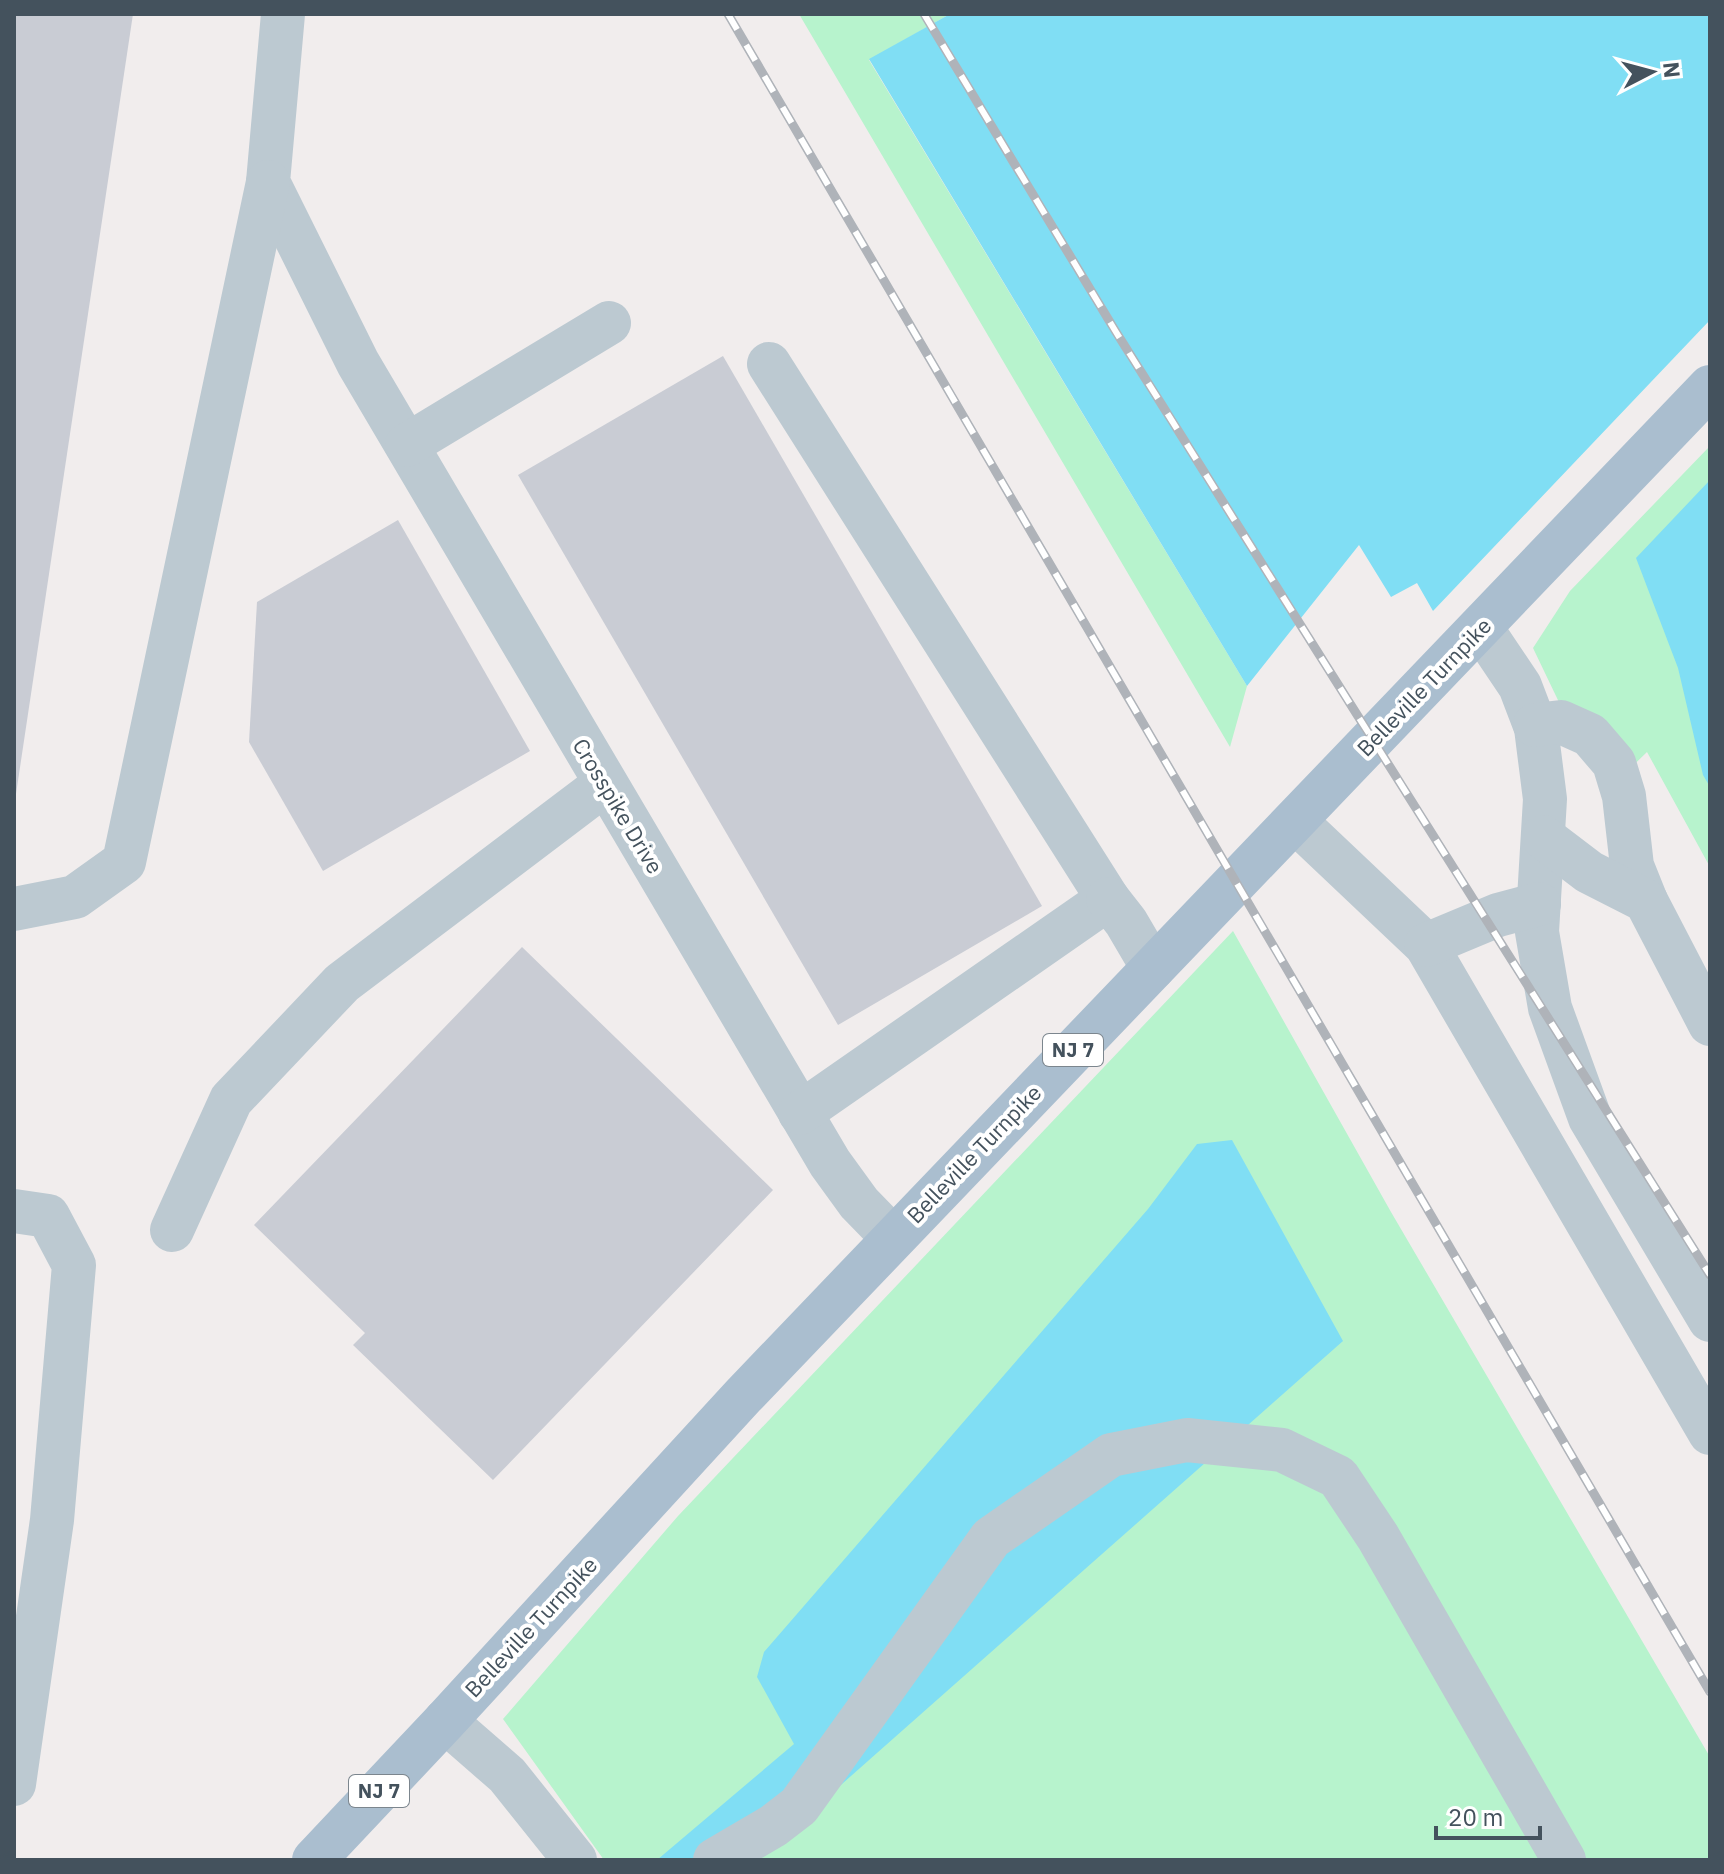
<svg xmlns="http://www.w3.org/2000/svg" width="1724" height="1874" font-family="'IBM Plex Sans',sans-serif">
<rect width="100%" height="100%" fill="#f1eded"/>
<g fill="#b7f3cd">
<path d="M799 14H950L869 60 1247 686 1230 747Z"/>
<path d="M1710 446V867L1647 752 1613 785 1591 769 1533 648 1570 591Z"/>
<path d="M1233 931 1391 1212 1710 1757V1860H604L503 1719 678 1516Z"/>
</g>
<g fill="#80def4">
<path d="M950 14H1710V320L1433 611 1417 583 1391 597 1359 545 1247 686 869 59Z"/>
<path d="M1710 480V787L1703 775 1678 668 1636 558Z"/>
<path d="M1232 1140 1343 1341 756 1860H657L794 1744 757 1677 764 1652 1148 1209 1197 1144Z"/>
</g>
<g fill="#c9ccd4">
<path d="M14 14H133L16 794H14Z"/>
<path d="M723 356 1042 906 838 1025 518 475Z"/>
<path d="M398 520 530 751 323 871 249 742 257 602Z"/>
<path d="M522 947 773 1190 493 1480 353 1345 365 1333 254 1225Z"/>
</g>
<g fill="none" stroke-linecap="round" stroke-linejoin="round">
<g stroke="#bcc9d1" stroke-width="44">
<path d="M283 14 268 182 358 363 830 1163 859 1203 893 1238"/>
<path d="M769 364 1108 899 800 1113"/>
<path d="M407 445 609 323"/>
<path d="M1481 628 1520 686 1536 728 1545 799 1537 932 1550 1008 1590 1118 1710 1320"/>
<path d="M1535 725 1561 722 1590 735 1614 763 1624 796 1632 866 1646 901"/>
<path d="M1295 821 1426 945 1710 1433"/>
<path d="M1543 837 1589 872 1646 901 1710 1024"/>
<path d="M1108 899 1126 922 1153 968"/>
<path d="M14 909 75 897 124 862 268 182"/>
<path d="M1426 945 1498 915 1539 904"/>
<path d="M14 1211 48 1216 74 1265 52 1520 14 1784"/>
<path d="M172 1230 231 1100 342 983 605 784"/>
<path d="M445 1721 507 1775 575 1860"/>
<path d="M715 1860 773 1826 799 1806 991 1538 1111 1455 1187 1440 1282 1450 1338 1477 1378 1537 1564 1860"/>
</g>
<path stroke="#aabecf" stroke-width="44" d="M314 1860 445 1721 743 1396 1710 387"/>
<g stroke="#afb3b9" stroke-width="9">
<g id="rail">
<path d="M728 14 1710 1692"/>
<path d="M924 14 1116 332 1710 1275"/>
</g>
</g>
<use href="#rail" stroke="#fff" stroke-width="6" stroke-dasharray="18" stroke-linecap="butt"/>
</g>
<g text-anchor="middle" stroke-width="8" stroke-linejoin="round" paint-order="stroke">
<g fill="#fff" stroke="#7c868e" stroke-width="2">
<rect x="1043" y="1034" width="60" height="32" rx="6"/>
<rect x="349" y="1775" width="60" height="32" rx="6"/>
</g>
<g font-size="20" font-weight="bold" fill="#44525d">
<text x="1073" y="1057">NJ 7</text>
<text x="379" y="1798">NJ 7</text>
</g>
<g font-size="22" fill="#44525d" stroke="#fff">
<text transform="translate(1424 687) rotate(-46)" y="8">Belleville Turnpike</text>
<text transform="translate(618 806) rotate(59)" y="8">Crosspike Drive</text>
<text transform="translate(974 1154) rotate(-46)" y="8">Belleville Turnpike</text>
<text transform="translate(531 1627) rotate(-47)" y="8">Belleville Turnpike</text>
</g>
</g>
<rect width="1724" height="1874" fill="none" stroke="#44525d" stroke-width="32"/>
<g transform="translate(1652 72) rotate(84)" stroke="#ffffff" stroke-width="6" paint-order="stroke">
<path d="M0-6L14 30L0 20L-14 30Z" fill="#44525d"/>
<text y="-12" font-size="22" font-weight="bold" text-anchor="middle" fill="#44525d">N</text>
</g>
<path d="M1436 1826v12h104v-12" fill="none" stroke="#44525d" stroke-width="4"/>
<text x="1448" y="1826" font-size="24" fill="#44525d" stroke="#ffffff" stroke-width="6" paint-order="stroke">20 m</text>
</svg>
